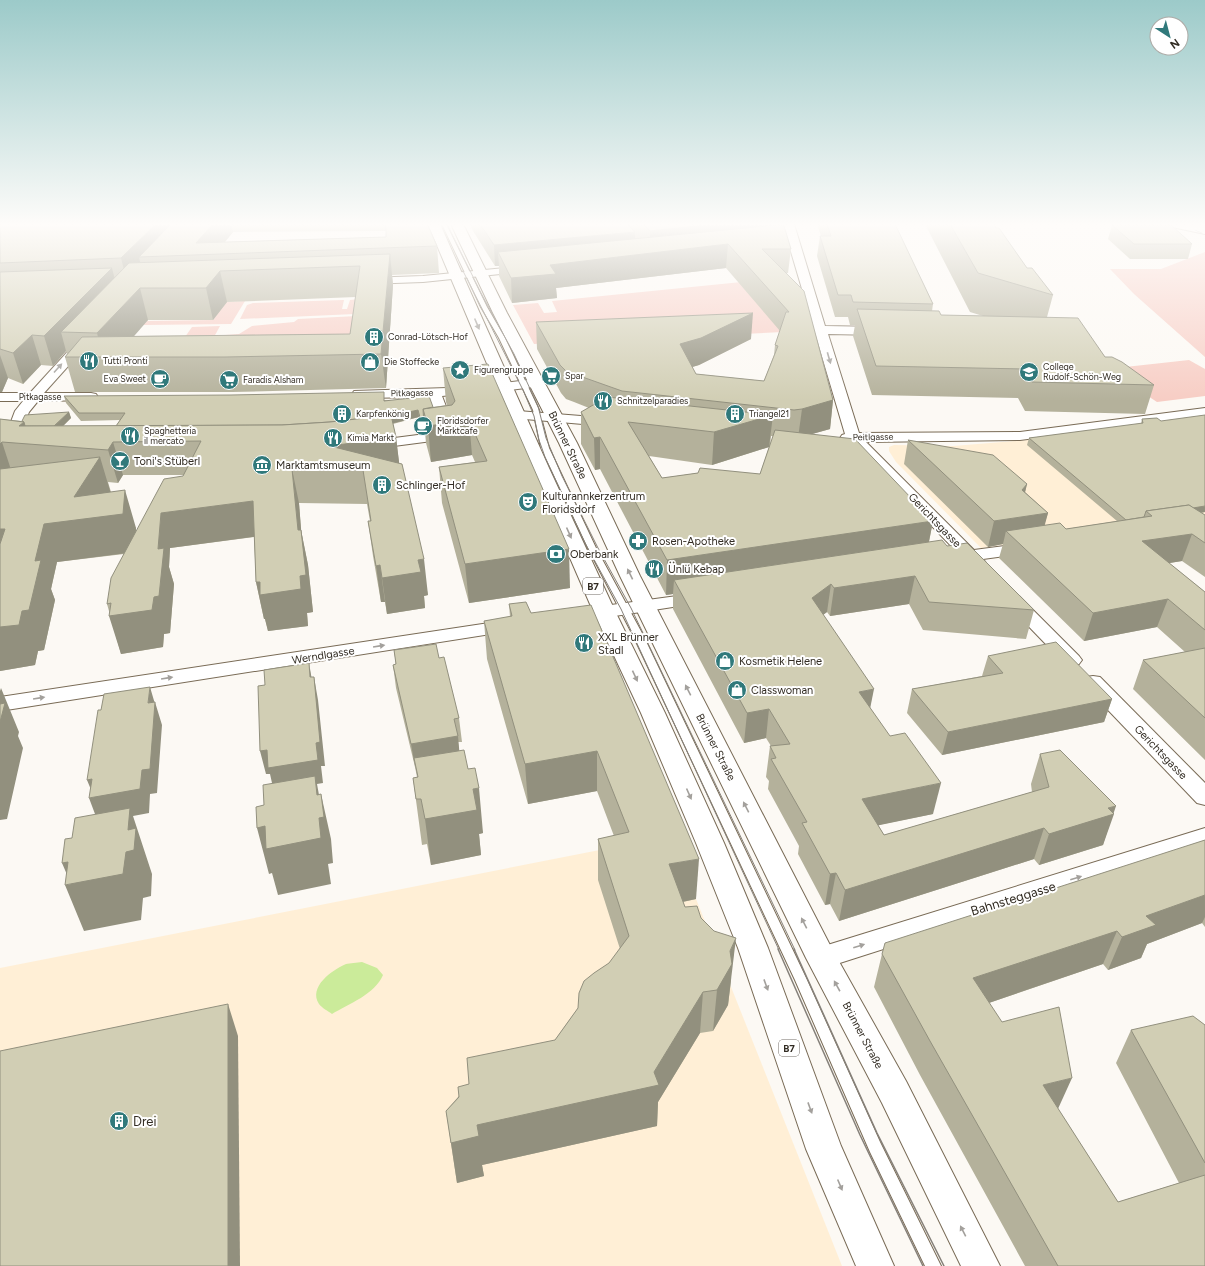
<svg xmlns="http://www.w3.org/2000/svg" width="1205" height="1266" font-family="Figtree,sans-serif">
<rect width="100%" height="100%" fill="#fcf9f4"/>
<g fill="#ffefd6">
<path d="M1205 416V515L981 548 896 462 889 451V447L894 445 953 446 1027 440Z"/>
<path d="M671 836 842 1266H0V968Z"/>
</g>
<g fill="#f7cdc4">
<path d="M1205 252V357L1134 294 1110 269H1161Z"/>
<path d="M782 278 804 331 534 344 513 305 538 303 544 313 557 312 552 301Z"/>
<path d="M359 299 355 314 240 319 247 305 253 303 343 300H344L342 309H347L350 300Z"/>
<path d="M245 301 231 324 143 325 147 321 213 320 226 302Z"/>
<path d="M357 316 351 364 199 368 225 335 239 334 252 326 294 322 298 319Z"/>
<path d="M220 326 214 337H185L192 327Z"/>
<path d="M1189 360 1205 369V396L1157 402 1107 369Z"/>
</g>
<path fill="#cbeb9a" d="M362 962 377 968 383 975C375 994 349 1004 332 1014 328 1011 322 1008 319 1004 308 987 332 970 346 964 350 963 357 963 362 962Z"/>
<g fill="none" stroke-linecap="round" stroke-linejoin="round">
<g stroke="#796b56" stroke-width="2">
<path id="service" d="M442 224H446L487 307 505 338 539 410 549 448 596 548 643 635 807 980 880 1142 941 1266H925L870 1152 795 980 633 635 588 548 541 448 533 410 499 338 481 307Z"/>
</g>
<g stroke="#796b56" stroke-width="2">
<g id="minor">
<path d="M784 224H794L825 326 879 327 883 328 885 331 883 334 879 335 828 334 859 433 1020 432 1205 408V416L1020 440 866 442 974 550 1027 543 1033 544 1036 548 1033 552 1027 553 983 559 986 563 983 567C975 569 971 567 966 561L953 563 947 562 944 558 947 554 957 552 850 442 842 441 840 438 842 435 845 434 789 245 763 247 758 244 763 241 787 238Z"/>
<path d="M525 266 531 269 529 271 423 282 366 284 362 283 360 281 362 279 366 278 423 276Z"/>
<path d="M84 337 88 338 90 341 88 344 44 393H91L96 394 98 397 96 400 38 401 29 412 17 443 18 445 16 448 11 449 6 448 3 443 15 411 23 401H0V393H30L80 338Z"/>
<path d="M536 379 541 380 543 383 541 386 487 393 482 392 480 389 482 386 487 385Z"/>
<path d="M447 388 452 389 454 392 452 395 442 396 457 435 455 438 371 449 366 448 364 445 366 442 371 441 441 432 428 397 359 398 354 397 352 394 354 391Z"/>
<path d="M518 411 606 418 611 419 613 422 611 425 606 426 513 418 511 415 513 412Z"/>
<path d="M699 593 705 594 708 598 705 602 589 620 582 618 580 614 582 610 589 608Z"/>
<path d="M1013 595 1019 596 1079 656 1082 660 1079 664 1072 666 1065 664 1007 604 1004 600 1007 596Z"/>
<path d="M509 620 516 622 518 626 516 630 0 711V697Z"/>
<path d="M1093 676 1100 677 1205 783V805L1197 803 1086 687 1083 682 1086 677Z"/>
<path d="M1205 828V846L821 969 812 966 808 958 812 950 821 947Z"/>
</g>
</g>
<g stroke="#796b56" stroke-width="2">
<g id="primary">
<path d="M428 224H440L549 468 615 611 665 713 724 843 768 948 841 1146 894 1266H856L806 1149 738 948 696 843 641 713 593 611 531 468Z"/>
<path d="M451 224H463L507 313 577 443 640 576 832 949 906 1081 1000 1266H961L882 1103 806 958 620 576 559 443 493 313Z"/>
<path d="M1166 224H1192L1205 226V234L1172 227 1168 226Z"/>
</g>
</g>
<use href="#service" fill="#fff" fill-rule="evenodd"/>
<use href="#minor" fill="#fff" fill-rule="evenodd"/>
<use href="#primary" fill="#fff" fill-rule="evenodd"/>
<g stroke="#86817a" stroke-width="1">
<path d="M447 224 481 293 514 354 538 406 546 438 562 476 598 548 631 608 795 950"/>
<path d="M1192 224 1205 227"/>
<path d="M463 271 523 390 534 416 539 440 545 457 585 543 621 609 779 950"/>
</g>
<g stroke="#86817a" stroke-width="1.5">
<path d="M778 949 860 1135 923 1266"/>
<path d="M794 949 877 1133 944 1266"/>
</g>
<g stroke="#796b56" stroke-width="14" stroke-linecap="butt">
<path id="motorway-bridge" d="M1198 224 1205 227"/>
</g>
<use href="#motorway-bridge" stroke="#fff" stroke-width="13"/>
</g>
<g fill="#b4b19b" fill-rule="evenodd">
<path d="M0 224H427L437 246 439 273 392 275 393 285 386 388 232 392H75L65 357 67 354 66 351 53 366 41 365 23 384 8 378 2 392H0ZM386 231V237L225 242 233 232ZM356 297 350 334 133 336 148 320H213L227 302Z"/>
<path d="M470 224H774V225L791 249 788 273H786L833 400 830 429 812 434 933 521 929 542 947 546 1034 610 1026 639 923 630 909 604 830 616 827 612 823 615 870 708 933 814 878 825 884 835 1032 792 1031 784 1040 754 1113 813 1103 845 1039 865 1034 859 839 921 830 904 825 905 798 854 799 846 768 789 769 781 766 777 770 746H771L766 738 744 743 673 609V594L666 595 600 469 595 470 581 444V412L589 408 574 402 566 399 561 393 537 349 536 322 751 339 699 365 692 367 696 374 764 381 774 355 775 345 780 331 726 268 556 288 557 298 512 303 499 276V266H495L473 231ZM771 436H773L770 446ZM769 447 760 474 698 473 662 478 649 456 712 465Z"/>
<path d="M817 224H895L933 304 932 311 941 315 983 316 970 312 925 224H994L1027 268 1053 295 1047 317 1105 357 1154 385 1145 414 1025 411 1018 398 872 395 853 336 855 325H850L848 317H835L817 256 820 236H821Z"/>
<path d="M1112 225 1192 244 1188 259H1130L1108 239Z"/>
<path d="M443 368 570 588 469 603 442 503 439 467 475 462 472 455 431 462 426 443 425 432 423 433 419 417 393 424 396 437 399 463 428 595 424 596 425 608 387 614 385 602H381L373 556 368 521H370L367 504 299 503 301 530 308 565 313 612 307 613 308 626 268 631 265 619H264L256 582 254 537 170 548 169 567 174 584 170 633 164 634 163 647 121 654 107 604 124 554 57 562 51 589 55 600 44 650 38 651 35 665 0 671V419L22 421 69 412 71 418 63 426H116L120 420 81 421 66 403 64 396 385 400 433 407 447 405 446 402ZM123 475H184L136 532V528L111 492 108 482 118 483Z"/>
<path d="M1142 419 1205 512 1201 513 1205 515V577L1182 561 1169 563 1205 592V760L1133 689 1143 660 1185 652 1157 627 1084 641 999 558 1003 544 988 547 904 464 908 440 1027 484 1025 492 1048 513 1044 525 1066 529 1117 521 1027 445 1029 438 1141 424Z"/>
<path d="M509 604 531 613 696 899 683 902 685 907 701 918 731 979V981L728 1005 713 1031 700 1033 658 1102 657 1126 482 1165 484 1176 457 1183 446 1111 469 1084 555 1040 578 1008 620 949 598 880V839L614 836 597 791 528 804 487 659 484 621 510 617Z"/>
<path d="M394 650 439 658 459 718 462 742H458L459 751 483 833 479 834 481 855 431 865 427 844 422 845 413 778 417 777 415 767 396 688 393 665H396Z"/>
<path d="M988 656 1112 699 1104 722 942 755 907 713 912 689 982 676Z"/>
<path d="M1205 840V927L1202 923 1147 944 1141 958 1108 970 1103 964 989 1003 1058 1109 1118 1202 1179 1183 1116 1063 1131 1030 1205 1025V1266H1025L920 1075 874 987 882 954Z"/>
</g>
<g fill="#92907e">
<path d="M156 224H186L139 257 142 271 128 286 121 258Z"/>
<path d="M213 224H231L233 232 214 255 196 243Z"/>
<path d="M714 224H774L773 238 650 251V231Z"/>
<path d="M635 232V253L498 252 499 266H495L494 245Z"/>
<path d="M728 244 726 268 556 288 557 298 512 303 511 278 550 265Z"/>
<path d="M390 254 393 285 386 388 381 354Z"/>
<path d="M112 268 119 296 61 332 66 351 53 366 44 336Z"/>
<path d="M220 271 227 302 213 320 206 288Z"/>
<path d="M140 288 148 320 116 357H103L97 333Z"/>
<path d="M753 313 751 339 699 365 679 371 680 344Z"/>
<path d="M32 335 41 365 23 384 13 353Z"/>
<path d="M0 355 8 378 2 392H0Z"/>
<path d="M833 400 830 429 798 438 802 409Z"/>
<path d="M418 410 419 417 390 424 389 417Z"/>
<path d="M69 412 71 418 46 443 43 437Z"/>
<path d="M773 415 769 447 712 465 714 432Z"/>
<path d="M469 420 472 455 431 462 428 426Z"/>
<path d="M24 422 31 445 19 426Z"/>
<path d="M422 425H424L425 432 423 433Z"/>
<path d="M396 437 400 470H363L330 446Z"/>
<path d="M600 437V469L595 470 594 438Z"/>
<path d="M2 442 13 476 0 489V444Z"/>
<path d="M113 442 123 475 118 483 108 450Z"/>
<path d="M100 457 111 494 125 490 136 528 135 552 57 562 51 589 55 600 44 650 38 651 35 665 0 671V627L44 524 74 497Z"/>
<path d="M292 469 299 503 304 566 298 530Z"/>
<path d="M1027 484 1021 509 1022 490Z"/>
<path d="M253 501 260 536 170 548 169 567 174 584 170 633 164 634 163 647 121 654 109 616 158 549 161 513Z"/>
<path d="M1205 506V512L1164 519 1163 512Z"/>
<path d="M1048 513 1041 539 1006 531 1003 544 988 547 994 521Z"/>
<path d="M933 521 926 556 674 580 673 594 666 595 667 560Z"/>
<path d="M0 529H5L0 570Z"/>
<path d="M301 530 308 565 313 612 307 613 308 626 268 631 265 619H264L256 582 300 576Z"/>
<path d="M1192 534 1182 561 1133 569 1142 541Z"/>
<path d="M569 549 570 588 469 603 465 564Z"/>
<path d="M424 559 428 595 424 596 425 608 387 614 382 578 418 560Z"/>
<path d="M380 565 385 602H381L376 566Z"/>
<path d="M915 576 909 604 830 616 834 588Z"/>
<path d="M831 584 827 612 808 626 812 598Z"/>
<path d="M1168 599 1157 627 1084 641 1093 613Z"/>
<path d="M309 663 313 686 310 677Z"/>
<path d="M314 677 318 700 325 766H321L323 783 317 784 323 817 321 794 331 839 333 863 328 864 331 884 278 895 272 873 269 874 257 828 274 792 270 774H266L260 751Z"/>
<path d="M150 687 155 704V702L162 725 157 793 150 794 149 813 133 816 152 874 151 896 143 898 141 920 84 931 65 885 71 884 62 863 128 830 98 822 89 798 94 797 87 780 148 703Z"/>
<path d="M1 688 19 732 18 736 23 748 7 819 0 820V691Z"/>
<path d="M874 689 868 719 859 692Z"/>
<path d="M1112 699 1104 722 942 755 948 732Z"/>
<path d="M769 709 766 738 744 743 747 713Z"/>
<path d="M458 736 460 759 414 758 415 767 411 744Z"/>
<path d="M597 751V791L528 804 525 764Z"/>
<path d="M941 783 933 814 856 830 862 799Z"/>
<path d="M479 788 483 833 479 834 481 855 431 865 425 819 473 789Z"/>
<path d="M1116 806 1113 815 1114 814 1103 845 1039 865 1049 834 1108 808Z"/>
<path d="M1044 828 1034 859 839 921 845 890Z"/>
<path d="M699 859 696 899 667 905 669 864Z"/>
<path d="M836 873 830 904 825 905 830 874Z"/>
<path d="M1205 895V917L1202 923 1147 944 1141 958 1108 970 1122 937 1146 916Z"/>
<path d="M1117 931 1103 964 962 1012 973 978Z"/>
<path d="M736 938 728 1005 713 1031 717 990 730 951Z"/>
<path d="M703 992 700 1033 658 1102 657 1126 482 1165 484 1176 457 1183 451 1143 477 1125 654 1072Z"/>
<path d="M228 1004 238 1036 240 1266H228Z"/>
<path d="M1072 1078 1057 1111 1043 1085Z"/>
</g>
<g fill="#d1ceb4" stroke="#92907e">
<path d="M0 224H156L121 258 0 263Z"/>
<path d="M171 224H213L196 243 386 237V224H427L437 246 139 257Z"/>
<path d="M480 224H627L635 232 494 245Z"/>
<path d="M643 224H714L650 231Z"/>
<path d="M827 224H895L933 304 853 302 851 295H838L820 236H831Z"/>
<path d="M950 224H994L996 228H999L1027 268H1032L1053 295 978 273Z"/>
<path d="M777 225 784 226 791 249H762L804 291 833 400 802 409 794 410 622 391 574 374 566 371 560 365 536 322 753 313 701 338 680 344 696 374 764 381 778 346 775 345 786 312H789L728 244 550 265 556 274 511 278 498 252Z"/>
<path d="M1112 225H1171L1192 244H1134Z"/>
<path d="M390 254 381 354 225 357H65L82 337 350 334 360 266 220 271 206 288H140L97 333 61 332 129 263Z"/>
<path d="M112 268 44 336 32 335 13 353 0 349V272Z"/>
<path d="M857 309 939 311 941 315 1078 318 1105 357H1112L1122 362 1154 385 1032 382 1025 369 876 366Z"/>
<path d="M488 364 569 549 465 564 439 467 487 461 469 420 428 426 423 409 452 405 455 401 443 368Z"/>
<path d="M384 392V401L429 396 433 407 423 409 424 425H422L418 410 391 416V415L330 422 282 425 116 426 125 413H79L64 396 231 395Z"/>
<path d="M607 397 773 415 714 432 628 422 662 478 698 473 700 468 760 474 775 430 855 439 933 521 667 560 600 437 594 438 581 412Z"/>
<path d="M69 412 54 426H25L24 422 22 421 25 415Z"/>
<path d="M391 415 396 437 330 446 402 464 424 559 418 560 421 572 382 578 380 565 376 566 368 521H371L363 470 292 469 298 530H301L306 575 300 576 301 589 260 595V582H256L253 501 161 513 158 549 164 548 159 596 154 597 152 610 109 616 111 603 107 604 111 578 164 479 183 476 201 441 113 442 108 450 2 442 0 444V419L24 422 19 426 282 425 330 422Z"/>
<path d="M1205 415V506L1193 508 1189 505 1146 511 1144 517 1126 520 1029 438 1143 423 1142 419 1157 418 1161 421Z"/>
<path d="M908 440 993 455 1027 484 1022 490 1048 513 994 521Z"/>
<path d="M100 457 74 497 125 490 123 514 44 524 35 561 41 560 29 610 22 611 19 625 0 627V544L5 529H0V469Z"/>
<path d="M1189 505 1205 515V543L1192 534 1142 541 1205 592V630L1168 599 1093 613 1006 531 1060 523 1066 529 1152 516 1146 511Z"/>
<path d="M942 540 947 546 967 543 1034 610 929 602 915 576 834 588 831 584 812 598 874 689 859 692 890 736 905 733 941 783 862 799 884 835 1049 787 1040 754 1060 750 1116 806 1108 808 1114 814 1049 834 1044 828 845 890 836 873 830 874 802 823 807 822 771 759 776 758 770 746 790 744 769 709 747 713 674 580Z"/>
<path d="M526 602 531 613 591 605 699 859 669 864 685 907 697 906 701 918 714 931 736 938 730 951 732 964 717 990 703 992 654 1072 659 1085 477 1125 479 1136 451 1143 446 1111 459 1097 458 1087 469 1084 467 1058 555 1040 578 1008 579 993 584 981 594 973 609 963 629 936 598 839 629 832 597 751 525 764 484 621 512 616 509 604Z"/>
<path d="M1056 642 1112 699 948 732 912 689 1003 673 988 656Z"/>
<path d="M436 644 439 658 444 657 459 718 454 719 458 736 411 744 393 665 396 664 394 650Z"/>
<path d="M1205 648V718L1143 660Z"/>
<path d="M309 663 310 677H314L320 742 316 743 318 760 268 768 267 750 260 751 258 686 265 685 264 670Z"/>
<path d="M150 687 148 703 155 702 150 769 142 770 140 789 89 798 92 779 87 780 98 710H101L104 694Z"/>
<path d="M5 703 0 722V704Z"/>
<path d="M464 750 468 769 475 768 479 788 473 789 477 810 425 819 421 799H416L413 778 418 777 414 758Z"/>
<path d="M315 776 317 795 321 794 324 817 319 818 321 838 266 849 265 826 257 828 256 807 264 805 263 785Z"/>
<path d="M130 808 128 830 136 828 134 850 126 852 123 874 65 885 68 862 62 863 65 839 72 838 75 818Z"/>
<path d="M1205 840V895L1146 916 1156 925 1122 937 1117 931 973 978 1002 1022 1059 1007 1072 1078 1043 1085 1118 1202 1205 1175V1266H1058L930 1041 882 954 885 943Z"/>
<path d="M228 1004V1266H0V1051Z"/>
<path d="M1193 1016 1205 1025V1163L1131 1030Z"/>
</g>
<defs><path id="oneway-solid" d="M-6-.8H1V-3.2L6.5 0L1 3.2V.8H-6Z"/></defs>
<g fill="#a3a09c">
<use href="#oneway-solid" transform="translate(477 324) rotate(67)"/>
<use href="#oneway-solid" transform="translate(829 358) rotate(74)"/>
<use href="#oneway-solid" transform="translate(58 368) rotate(-48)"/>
<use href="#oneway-solid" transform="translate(569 533) rotate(66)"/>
<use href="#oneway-solid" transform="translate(630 574) rotate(-116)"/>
<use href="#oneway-solid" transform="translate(379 646) rotate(-9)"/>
<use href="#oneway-solid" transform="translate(635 676) rotate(65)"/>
<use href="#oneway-solid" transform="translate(167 678) rotate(-9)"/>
<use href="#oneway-solid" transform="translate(688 690) rotate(-117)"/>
<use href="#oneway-solid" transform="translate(39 698) rotate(-9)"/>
<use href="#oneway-solid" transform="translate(689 794) rotate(66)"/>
<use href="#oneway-solid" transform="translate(746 807) rotate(-117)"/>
<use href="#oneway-solid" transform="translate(1076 878) rotate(-17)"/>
<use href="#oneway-solid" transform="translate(804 923) rotate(-117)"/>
<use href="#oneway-solid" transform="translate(859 946) rotate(-17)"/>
<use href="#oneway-solid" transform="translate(766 985) rotate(70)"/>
<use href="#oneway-solid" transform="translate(837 986) rotate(-119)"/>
<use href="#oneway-solid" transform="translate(810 1108) rotate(70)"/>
<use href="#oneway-solid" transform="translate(840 1185) rotate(67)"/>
<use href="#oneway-solid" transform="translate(963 1231) rotate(-117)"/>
</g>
<linearGradient id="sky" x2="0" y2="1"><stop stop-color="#9ccac9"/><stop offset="0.56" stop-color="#fefcfa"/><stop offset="1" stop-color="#fefcfa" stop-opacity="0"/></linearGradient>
<rect width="1205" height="401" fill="url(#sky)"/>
<defs>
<g id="building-disc" transform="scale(1)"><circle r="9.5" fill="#30797b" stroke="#fff"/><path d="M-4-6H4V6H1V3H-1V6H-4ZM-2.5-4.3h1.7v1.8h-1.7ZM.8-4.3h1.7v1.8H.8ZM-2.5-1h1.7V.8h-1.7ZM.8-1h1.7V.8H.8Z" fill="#fff"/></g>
<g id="restaurant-disc" transform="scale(1)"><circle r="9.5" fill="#30797b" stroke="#fff"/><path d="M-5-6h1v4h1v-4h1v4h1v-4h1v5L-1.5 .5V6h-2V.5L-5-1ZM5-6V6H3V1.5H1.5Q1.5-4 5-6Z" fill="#fff"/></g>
<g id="shop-disc" transform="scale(1)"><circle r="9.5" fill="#30797b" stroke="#fff"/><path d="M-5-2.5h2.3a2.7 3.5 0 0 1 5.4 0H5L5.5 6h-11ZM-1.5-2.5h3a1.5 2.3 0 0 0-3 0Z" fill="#fff"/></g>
<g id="sight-disc" transform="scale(1)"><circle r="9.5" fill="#30797b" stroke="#fff"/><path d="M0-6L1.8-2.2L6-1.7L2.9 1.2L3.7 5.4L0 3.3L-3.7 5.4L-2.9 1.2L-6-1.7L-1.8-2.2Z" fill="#fff"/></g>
<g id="school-disc" transform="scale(1)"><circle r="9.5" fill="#30797b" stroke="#fff"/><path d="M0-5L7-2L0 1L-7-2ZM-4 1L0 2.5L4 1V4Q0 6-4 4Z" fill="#fff"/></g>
<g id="supermarket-disc" transform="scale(1)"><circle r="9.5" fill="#30797b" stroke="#fff"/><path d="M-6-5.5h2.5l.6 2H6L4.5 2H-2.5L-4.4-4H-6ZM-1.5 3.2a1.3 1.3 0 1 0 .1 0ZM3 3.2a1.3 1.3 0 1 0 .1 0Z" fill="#fff"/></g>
<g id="cafe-disc" transform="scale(1)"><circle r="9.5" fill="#30797b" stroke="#fff"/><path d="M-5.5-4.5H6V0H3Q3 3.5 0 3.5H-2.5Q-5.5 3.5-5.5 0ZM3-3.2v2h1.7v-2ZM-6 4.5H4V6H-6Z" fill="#fff"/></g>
<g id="bar-disc" transform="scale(1)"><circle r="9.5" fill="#30797b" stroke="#fff"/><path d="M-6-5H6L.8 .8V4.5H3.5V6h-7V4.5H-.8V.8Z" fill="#fff"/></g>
<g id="museum-disc" transform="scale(1)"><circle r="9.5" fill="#30797b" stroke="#fff"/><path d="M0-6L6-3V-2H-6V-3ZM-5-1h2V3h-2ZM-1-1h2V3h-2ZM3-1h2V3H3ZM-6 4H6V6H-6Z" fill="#fff"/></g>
<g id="theatre-disc" transform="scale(1)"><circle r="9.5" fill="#30797b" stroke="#fff"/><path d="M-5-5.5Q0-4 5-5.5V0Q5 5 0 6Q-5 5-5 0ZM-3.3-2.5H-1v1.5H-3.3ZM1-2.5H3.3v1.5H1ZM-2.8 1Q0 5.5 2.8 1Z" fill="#fff"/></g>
<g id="pharmacy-disc" transform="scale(1)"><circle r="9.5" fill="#30797b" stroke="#fff"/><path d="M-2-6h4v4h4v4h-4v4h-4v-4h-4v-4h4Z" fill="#fff"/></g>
<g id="bank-disc" transform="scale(1)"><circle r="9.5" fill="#30797b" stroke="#fff"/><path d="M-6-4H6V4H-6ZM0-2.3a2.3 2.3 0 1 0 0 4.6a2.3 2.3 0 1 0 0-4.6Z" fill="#fff"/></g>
</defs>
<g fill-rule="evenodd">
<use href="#building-disc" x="374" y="337"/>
<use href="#restaurant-disc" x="89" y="361"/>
<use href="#shop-disc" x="370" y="362"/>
<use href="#sight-disc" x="460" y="370"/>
<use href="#school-disc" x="1029" y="372"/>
<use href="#supermarket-disc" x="551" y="376"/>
<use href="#cafe-disc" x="160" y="379"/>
<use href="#supermarket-disc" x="229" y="380"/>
<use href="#restaurant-disc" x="603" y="401"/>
<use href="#building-disc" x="342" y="414"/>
<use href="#building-disc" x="735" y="414"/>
<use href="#cafe-disc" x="423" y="426"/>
<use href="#restaurant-disc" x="130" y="436"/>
<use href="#restaurant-disc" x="333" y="438"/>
<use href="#bar-disc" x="120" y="461"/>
<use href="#museum-disc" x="262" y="465"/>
<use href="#building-disc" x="382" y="485"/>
<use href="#theatre-disc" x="528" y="502"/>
<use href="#pharmacy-disc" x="638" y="541"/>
<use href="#bank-disc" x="556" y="554"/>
<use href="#restaurant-disc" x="654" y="569"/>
<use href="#restaurant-disc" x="584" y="643"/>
<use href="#shop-disc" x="725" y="661"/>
<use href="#shop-disc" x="737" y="690"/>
<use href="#building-disc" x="119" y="1121"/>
</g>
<g text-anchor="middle" stroke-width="4" stroke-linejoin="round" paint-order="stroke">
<g font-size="9" fill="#322c23" stroke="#fff" text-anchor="start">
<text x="388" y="340">Conrad-Lötsch-Hof</text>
<text x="103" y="364">Tutti Pronti</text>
<text x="384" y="365">Die Stoffecke</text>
<text x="1043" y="370">College<tspan x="1043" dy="10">Rudolf-Schön-Weg</tspan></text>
<text x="474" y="373">Figurengruppe</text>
<text x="565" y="379">Spar</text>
<text x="146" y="382" text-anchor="end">Eva Sweet</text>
<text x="243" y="383">Faradis Alsham</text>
<text x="617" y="404">Schnitzelparadies</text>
<text x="356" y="417">Karpfenkönig</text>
<text x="749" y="417">Triangel21</text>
<text x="437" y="424">Floridsdorfer<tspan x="437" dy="10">Marktcafe</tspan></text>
<text x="144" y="434">Spaghetteria<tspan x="144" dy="10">il mercato</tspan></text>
<text x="347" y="441">Kimia Markt</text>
</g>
<g font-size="9" fill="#322c23" stroke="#fff">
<text transform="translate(412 393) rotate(-1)" y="3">Pitkagasse</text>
<text x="40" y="400">Pitkagasse</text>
<text transform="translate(873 437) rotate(-1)" y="3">Peitlgasse</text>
</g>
<g fill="#fff" stroke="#706b65" stroke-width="1">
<rect x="583" y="578" width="20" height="16" rx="3"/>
<rect x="779" y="1040" width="20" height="16" rx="3"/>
</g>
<g font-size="10" font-weight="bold" fill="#322c23">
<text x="593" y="590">B7</text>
<text x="789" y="1052">B7</text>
</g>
<g font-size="11" fill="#322c23" stroke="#fff">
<text transform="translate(568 445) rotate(64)" y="4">Brünner Straße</text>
<text transform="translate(935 520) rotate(46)" y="4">Gerichtsgasse</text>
<text transform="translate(323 655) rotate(-9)" y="4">Werndlgasse</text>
<text transform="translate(716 747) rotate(63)" y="4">Brünner Straße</text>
<text transform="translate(1161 752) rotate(46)" y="4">Gerichtsgasse</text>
<text transform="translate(863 1035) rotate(62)" y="4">Brünner Straße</text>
</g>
<g font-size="11" fill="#322c23" stroke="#fff" text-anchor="start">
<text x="134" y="465">Toni's Stüberl</text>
<text x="276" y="469">Marktamtsmuseum</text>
<text x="396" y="489">Schlinger-Hof</text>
<text x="542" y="500">Kulturannkerzentrum<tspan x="542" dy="13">Floridsdorf</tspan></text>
<text x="652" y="545">Rosen-Apotheke</text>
<text x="570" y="558">Oberbank</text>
<text x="668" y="573">Ünlü Kebap</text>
<text x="598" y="641">XXL Brünner<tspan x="598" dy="13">Stadl</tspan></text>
<text x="739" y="665">Kosmetik Helene</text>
<text x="751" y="694">Classwoman</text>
</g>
<g font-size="13" fill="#322c23" stroke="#fff">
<text transform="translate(1013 898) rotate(-17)" y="5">Bahnsteggasse</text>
</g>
<g font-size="13" fill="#322c23" stroke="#fff" text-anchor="start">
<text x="133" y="1126">Drei</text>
</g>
</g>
<g transform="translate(1169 36) rotate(144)"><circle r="19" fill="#ffffff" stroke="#adaba7"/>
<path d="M0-3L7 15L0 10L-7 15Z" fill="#30797b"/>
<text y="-6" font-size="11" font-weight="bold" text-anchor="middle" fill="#322c23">N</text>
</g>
</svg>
